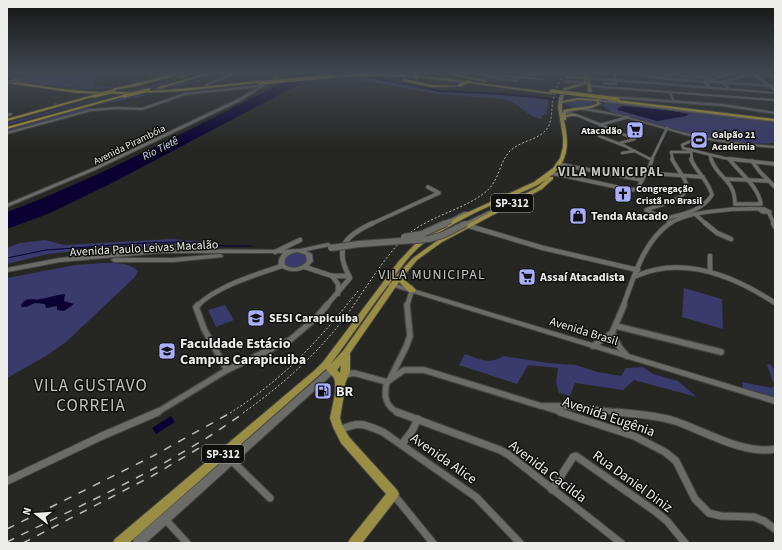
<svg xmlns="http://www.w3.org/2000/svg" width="782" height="550" font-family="'Source Sans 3',sans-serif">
<rect width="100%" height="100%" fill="#262623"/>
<g fill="#3a3a6c">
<path d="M78 72H109L97 75 94 85 113 88 87 89 11 82 41 74 63 75Z"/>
<path d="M232 72 226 73 229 74 159 90 208 86 128 92 180 79 148 90H153Z"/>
<path d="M365 76 451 92 528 97 548 100 547 115H542V119C528 118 520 103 504 99L439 94 354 79 355 77Z"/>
<path d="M153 94 93 106 89 108 92 109 7 132V129C55 115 103 97 153 94Z"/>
<path d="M106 96H123L70 109 111 97 109 96 7 125V123Z"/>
<path d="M578 100H588L596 104C587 109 572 109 563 103Z"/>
<path d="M606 102 775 122V143C722 148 662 126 611 112L602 105Z"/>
<path d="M172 239 215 243 212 247H172L140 249 111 247 48 254 7 264V248L20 243 45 240 64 245Z"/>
<path d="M294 252H298L306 255C310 268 294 270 285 265V258Z"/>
<path d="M102 263C115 263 128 262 138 271L135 277 66 342 46 356 7 378V278L75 265Z"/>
<path d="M684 288 722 299 723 329 682 317Z"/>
<path d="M225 305 234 320 216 327 208 310Z"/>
<path d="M465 354C479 359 490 365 503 356L548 363 576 365 597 372 621 376 626 368 643 367 653 374 678 381 697 397 634 380 623 390 575 383 570 396 559 393 556 382 558 368 528 365 517 384 459 365Z"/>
<path d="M770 364 775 370V398L743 389 742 382 772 388 774 385 767 365Z"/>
</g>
<g fill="#0a0032">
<path d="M304 72H322L311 75 294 87 110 184 50 213 7 229V212C110 174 206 120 304 72Z"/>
<path d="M623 106 662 109 689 114 686 116 657 121 618 110V108Z"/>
<path d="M65 294 64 301 74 304 64 311 57 310V306L46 308 45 304 35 303 26 307H22L21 305C27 296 32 301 40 299 48 298 56 295 65 294Z"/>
<path d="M171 416 175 422 156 434 152 428Z"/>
</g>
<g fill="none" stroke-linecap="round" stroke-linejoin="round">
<path stroke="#0a0032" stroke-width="1" d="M7 258 46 250 144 243 179 242 225 246H252"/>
<path fill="#0a0032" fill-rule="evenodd" d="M363 75 440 90 503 93 559 99 557 100 503 95 440 92 362 77Z"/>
<path stroke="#444441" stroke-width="3.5" stroke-dasharray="3.5 2" stroke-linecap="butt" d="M54 105 59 104"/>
<g stroke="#444442" stroke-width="3">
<g id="street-far5">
<path d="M500 72H512"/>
<path d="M614 72 616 82"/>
<path d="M667 72 717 75"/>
<path d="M765 72 775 78"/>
<path d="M474 74 543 79"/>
<path d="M521 74 545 75"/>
<path d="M639 75 665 72"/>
<path d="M755 75 775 90"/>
<path d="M665 76 675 74"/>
<path d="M687 76 708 78"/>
<path d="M489 77 517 81 521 72"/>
<path d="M566 77 585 78"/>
<path d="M588 78 775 93"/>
<path d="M565 81 585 83"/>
<path d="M681 81 680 77 690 75"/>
<path d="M604 83 616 84"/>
<path d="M206 85 233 74 246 72"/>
<path d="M589 86 775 100"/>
<path d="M726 87H728L721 82 748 75 767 73"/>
<path d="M710 88 704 81 739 72"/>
<path d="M669 91 674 101"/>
</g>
</g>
<g stroke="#444442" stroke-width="3.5">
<g id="street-far4">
<path d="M564 112 579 116 635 139 620 143"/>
<path d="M7 115 11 114"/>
<path d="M600 125 628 117"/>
<path d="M599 136 625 146 652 160"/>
<path d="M694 136 693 140 682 145 683 148 724 158 739 160"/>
<path d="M691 151 692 160"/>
<path d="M622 153 635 151"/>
<path d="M710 155 711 160"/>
<path d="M652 159 667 128"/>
<path d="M673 160 671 152H690"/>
</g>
</g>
<g stroke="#444442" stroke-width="5">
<g id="street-far3">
<path d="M711 159C717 178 735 179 735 204H761C758 186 740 173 729 159"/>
<path d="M731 159 775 164"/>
<path d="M752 161 760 172 775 187"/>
<path d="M563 165 642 180"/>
<path d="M551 173 631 190 637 189 650 166 652 159"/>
<path d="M646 173 703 177"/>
<path d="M725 179 769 181"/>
<path d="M764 209 770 212H763L760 210Z"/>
<path d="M769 213 774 224"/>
<path d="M696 215 706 224"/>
<path d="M664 219C682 214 701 212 712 195 709 181 696 172 691 159"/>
<path d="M671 222 646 210C657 205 691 200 686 183 683 175 676 167 672 159"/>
<path d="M371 224 439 193 428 187"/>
<path d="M669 224C687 211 738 208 761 209"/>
</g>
</g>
<g stroke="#444442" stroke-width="6">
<g id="street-far2">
<path d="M705 223 717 233 731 239"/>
<path d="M773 223 775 227"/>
<path d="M469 226 543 248 638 270"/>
<path d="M275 252 300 240"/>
<path d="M710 256V271"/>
<path d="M305 267 332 276H349"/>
<path d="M332 276 338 284V294"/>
<path d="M349 276C333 246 347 235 373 223"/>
<path d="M636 276C684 255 734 276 775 303"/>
<path d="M197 306C217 286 255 275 282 266"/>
<path d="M326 306 350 278 349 276"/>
<path d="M407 306 412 290"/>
<path d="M623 306C634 277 643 242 670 223"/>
</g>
</g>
<g stroke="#444442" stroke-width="8">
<g id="street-far1">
<path d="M198 305 196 307 204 329 227 370"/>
<path d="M616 326 721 352"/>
<path d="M612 333 620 348 627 356"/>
<path d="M593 346 612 333 624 305"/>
<path d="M344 375 354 373 387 382"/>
<path d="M390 379 406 347 410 336 407 305"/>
<path d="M545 407 564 413"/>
<path d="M156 413 227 370 290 340 317 317 327 305"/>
<path d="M400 413C386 408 383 396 387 382L404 370H424L541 406H565L625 413"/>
</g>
</g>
<g stroke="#444442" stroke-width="9">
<g id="street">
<path d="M397 412 500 450 509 455 621 543"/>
<path d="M560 412 634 436 665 452 676 461 695 499 709 513 721 516 754 517 764 521 775 529"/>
<path d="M616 412C636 414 656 415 675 421 704 431 744 455 775 449"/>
<path d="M340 430C359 421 364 424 383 432L476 497 520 543"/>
<path d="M402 444 412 431 418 419"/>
<path d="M232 461 270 498"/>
<path d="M7 481 102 436 158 412"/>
<path d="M552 490 573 457 576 456 656 512 667 521 685 543"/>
<path d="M393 494 433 543"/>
<path d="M165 519 187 543"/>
</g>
</g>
<g stroke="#444442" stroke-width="2">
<g id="secondary">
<path d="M45 72H47L16 81 15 80Z"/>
<path d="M262 72H264L280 76 240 101 95 170 7 207V204L93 168 238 99 259 87 185 95 142 110 117 109 91 111 7 134V132L91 109 117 107 142 108 185 93 259 85 260 86 277 76Z"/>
<path d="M625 72H627L665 78 775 85V87L665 80Z"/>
<path d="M598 95 722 104 775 112V114L722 106 597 97Z"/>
<path d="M596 99 775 120V122L595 101Z"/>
<path d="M579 107C618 112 652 125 690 134 718 140 746 144 775 146V148L742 145 709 140 686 135 620 116 578 109Z"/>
<path d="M514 199H516L518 200 467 225H463L462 224Z"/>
<path d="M464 212H468V213L452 222H448L447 221Z"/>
<path d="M328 243 330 244 331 245 330 246 306 251 312 254 313 261C305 272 292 274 280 267 277 262 279 258 283 253H159L60 262 7 272V268L60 258 159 249 281 250 300 249ZM298 252 306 255 307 261C301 268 293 270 285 265 283 256 291 253 298 252Z"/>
<path d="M220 254 222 255 223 256 222 257 173 262H114L111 260 114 258H173Z"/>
<path d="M386 281 775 398V404L384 284 383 283 384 282Z"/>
<path d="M332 367 335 368 336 370 335 372 146 543H133L134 539 329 368Z"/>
</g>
</g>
<g stroke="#444442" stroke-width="2">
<g id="primary">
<path d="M584 72H586V84L566 90 562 101 578 98 598 99 601 97 603 98 599 101 578 100 562 103V113L564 110C575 107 586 108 597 104L596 102 598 101 601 104 591 108 566 112V115L575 114 577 115 566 117V120H564C568 138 570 156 556 171 542 186 521 192 503 200 477 211 451 224 428 240 412 251 402 266 391 281 370 308 351 337 330 365L343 351 396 276 413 258 438 240 538 187 549 177H553V179L542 189 442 242 417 260 402 278C406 282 412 285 416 290L415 292H409L399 282 350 353V371L345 384 344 394 340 418 342 425 349 437 397 490 399 494 397 498 362 543H348L350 539 386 494 341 443 333 427 330 418 335 394V382L334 378 326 369 129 543H113L115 539 315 370 323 362 399 261 417 242 432 232 460 216 534 182 553 168 560 158 563 147V137L558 107 559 98 564 88 584 83ZM341 365 340 373 337 370Z"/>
<path d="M588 76 589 77 592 91 590 92 588 91 587 77Z"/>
</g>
</g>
<g stroke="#444442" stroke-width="2">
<g id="highway">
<path d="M183 72H187L138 86 114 90 112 89Z"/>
<path d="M196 72H200L180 78 178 77Z"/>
<path d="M211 72H215L159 89 156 88Z"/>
<path d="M407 72 443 73V72H446L487 81 485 82 449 74 408 73Z"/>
<path d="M361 74H388L442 78 553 93 551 94 470 83 415 77 388 76H332Z"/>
<path d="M404 79 431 85 459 86 431 87 403 81Z"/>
<path d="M264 80 265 82 182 91 121 94 77 93 7 83V81C38 85 69 91 100 92 155 93 210 86 264 80Z"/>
<path d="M93 95 96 96 7 121V119Z"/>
<path d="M123 95 126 96 7 129V127Z"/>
<path d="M609 99 775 119V121L608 101Z"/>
</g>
</g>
<use href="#street-far5" stroke="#6b6b68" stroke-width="2"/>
<use href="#street-far4" stroke="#6b6b68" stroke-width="2.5"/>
<use href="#street-far3" stroke="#6b6b68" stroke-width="3.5"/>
<use href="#street-far2" stroke="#6b6b68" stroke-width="4.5"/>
<use href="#street-far1" stroke="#6b6b68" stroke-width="5.5"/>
<use href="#street" stroke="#6b6b68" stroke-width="7"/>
<use href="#secondary" fill="#6b6b68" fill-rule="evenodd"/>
<use href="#primary" fill="#9a8e44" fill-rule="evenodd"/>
<use href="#highway" fill="#b9a62c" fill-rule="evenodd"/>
<g stroke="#bbbbb9" stroke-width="1" stroke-dasharray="2 2" stroke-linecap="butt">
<path d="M230 413C284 379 319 340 358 291"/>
<path d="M243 413C281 386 314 357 343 320 362 295 378 266 400 242 423 217 457 213 483 194 500 182 498 164 510 151 521 140 541 140 548 127 553 119 551 109 553 100 555 90 560 81 564 72"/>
</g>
<g stroke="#bbbbb9" stroke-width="1.5" stroke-dasharray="8 8" stroke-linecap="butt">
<path d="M7 529 153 456 232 412"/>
<path d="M7 542C87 502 172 465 245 412"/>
<path d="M23 543 152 476 201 447"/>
</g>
<g stroke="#444442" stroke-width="3.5" stroke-linecap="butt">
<path id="secondary-bridge-far2" d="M7 83 16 80"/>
</g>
<g stroke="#444442" stroke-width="6" stroke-linecap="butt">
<path id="secondary-bridge-far1" d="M444 224 450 221"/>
</g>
<g stroke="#444442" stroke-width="8" stroke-linecap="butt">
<g id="secondary-bridge">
<path d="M404 237 422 234 446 223"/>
<path d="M331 248 359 244 429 239 443 235 465 224"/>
</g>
</g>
<g stroke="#444442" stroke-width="4.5" stroke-linecap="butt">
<g id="highway-bridge">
<path d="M415 75 417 78"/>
<path d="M259 83 334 76"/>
<path d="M460 85 469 81"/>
<path d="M551 91 618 99"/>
<path d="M94 96 114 91"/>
<path d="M124 96 149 90"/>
</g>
</g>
<use href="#secondary-bridge-far2" stroke="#6b6b68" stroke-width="2.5"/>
<use href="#secondary-bridge-far1" stroke="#6b6b68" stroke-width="4.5"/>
<use href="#secondary-bridge" stroke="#6b6b68" stroke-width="6"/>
<use href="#highway-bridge" stroke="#b9a62c" stroke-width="3.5"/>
</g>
<linearGradient id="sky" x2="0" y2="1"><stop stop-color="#151513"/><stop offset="0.49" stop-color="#414750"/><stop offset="1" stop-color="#414750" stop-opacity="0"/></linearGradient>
<rect width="782" height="148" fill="url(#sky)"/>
<defs>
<g id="supermarket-square" transform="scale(0.9)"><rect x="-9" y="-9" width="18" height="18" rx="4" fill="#abaffb" stroke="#0f0f0e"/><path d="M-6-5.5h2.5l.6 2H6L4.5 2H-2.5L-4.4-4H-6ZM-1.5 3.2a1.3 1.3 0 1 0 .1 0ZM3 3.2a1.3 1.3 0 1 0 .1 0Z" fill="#111"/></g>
<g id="stadium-square" transform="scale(0.9)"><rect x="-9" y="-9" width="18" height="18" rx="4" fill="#abaffb" stroke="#0f0f0e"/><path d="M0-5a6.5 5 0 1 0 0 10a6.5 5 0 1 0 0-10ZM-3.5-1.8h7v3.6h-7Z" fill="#111"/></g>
<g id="church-square" transform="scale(0.9)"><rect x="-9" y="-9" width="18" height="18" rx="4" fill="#abaffb" stroke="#0f0f0e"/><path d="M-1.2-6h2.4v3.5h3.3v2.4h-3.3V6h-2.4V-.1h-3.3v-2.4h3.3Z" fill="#111"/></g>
<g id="shop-square" transform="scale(0.9)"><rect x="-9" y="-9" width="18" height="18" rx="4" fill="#abaffb" stroke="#0f0f0e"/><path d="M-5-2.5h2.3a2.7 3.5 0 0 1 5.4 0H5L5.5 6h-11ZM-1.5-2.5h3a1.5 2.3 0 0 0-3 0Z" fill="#111"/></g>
<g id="university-square" transform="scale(0.9)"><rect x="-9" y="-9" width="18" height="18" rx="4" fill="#abaffb" stroke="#0f0f0e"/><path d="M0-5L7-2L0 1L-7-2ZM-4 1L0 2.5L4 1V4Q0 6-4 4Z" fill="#111"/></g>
<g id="fuel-square" transform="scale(0.9)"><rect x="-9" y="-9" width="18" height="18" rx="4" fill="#abaffb" stroke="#0f0f0e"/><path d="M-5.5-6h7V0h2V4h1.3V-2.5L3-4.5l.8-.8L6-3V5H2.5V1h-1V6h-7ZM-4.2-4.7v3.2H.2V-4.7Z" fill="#111"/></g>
</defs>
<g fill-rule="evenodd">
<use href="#supermarket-square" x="635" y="130"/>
<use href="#stadium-square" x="699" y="140"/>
<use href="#church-square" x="623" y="194"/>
<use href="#shop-square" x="578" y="216"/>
<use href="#supermarket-square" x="527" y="277"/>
<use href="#university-square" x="256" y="318"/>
<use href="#university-square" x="167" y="351"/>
<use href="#fuel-square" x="323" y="391"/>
</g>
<g text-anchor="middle" stroke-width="3" stroke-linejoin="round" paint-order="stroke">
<g font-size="10" font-weight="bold" fill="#ededeb" stroke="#0f0f0e" text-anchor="start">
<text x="622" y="134" text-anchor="end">Atacadão</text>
<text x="712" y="138">Galpão 21<tspan x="712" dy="12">Academia</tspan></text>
<text x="636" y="192">Congregação<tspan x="636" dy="12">Cristã no Brasil</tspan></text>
</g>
<g font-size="10" fill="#ededeb" stroke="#0f0f0e">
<text transform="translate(129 144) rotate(-26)" y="4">Avenida Pirambóia</text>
</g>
<g font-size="11" font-style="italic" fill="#d0d3f9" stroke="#0f0f0e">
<text transform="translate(160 148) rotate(-27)" y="4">Rio Tietê</text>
</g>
<g fill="#0f0f0e" stroke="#aaaaa9" stroke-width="1">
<rect x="491" y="194" width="42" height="18" rx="3"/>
<rect x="202" y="445" width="42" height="18" rx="3"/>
</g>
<g font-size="11" font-weight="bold" fill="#ededeb">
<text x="512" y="207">SP-312</text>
<text x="223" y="458">SP-312</text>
</g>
<g font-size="12" font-weight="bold" fill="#ededeb" stroke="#0f0f0e" text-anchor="start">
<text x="591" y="220">Tenda Atacado</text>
<text x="540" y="281">Assaí Atacadista</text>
<text x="269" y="322">SESI Carapicuiba</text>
</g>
<g font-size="12" fill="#ededeb" stroke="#0f0f0e">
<text transform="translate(144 248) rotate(-3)" y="4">Avenida Paulo Leivas Macalão</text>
<text transform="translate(584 331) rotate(17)" y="4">Avenida Brasil</text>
</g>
<g font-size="13" font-weight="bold" letter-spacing="1" fill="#c4c4c0" stroke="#0f0f0e">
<text x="611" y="176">VILA MUNICIPAL</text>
</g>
<g font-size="14" letter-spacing="1" fill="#c4c4c0" stroke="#0f0f0e">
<text x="432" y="279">VILA MUNICIPAL</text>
</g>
<g font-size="14" font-weight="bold" fill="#ededeb" stroke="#0f0f0e" text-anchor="start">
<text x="180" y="348">Faculdade Estácio<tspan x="180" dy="16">Campus Carapicuiba</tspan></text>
<text x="336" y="396">BR</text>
</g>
<g font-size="14" fill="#ededeb" stroke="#0f0f0e">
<text transform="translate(609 416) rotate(19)" y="5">Avenida Eugênia</text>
<text transform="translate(444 458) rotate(35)" y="5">Avenida Alice</text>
<text transform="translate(548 471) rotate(37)" y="5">Avenida Cacilda</text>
<text transform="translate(633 481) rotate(36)" y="5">Rua Daniel Diniz</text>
</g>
<g font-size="17" letter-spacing="1" fill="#c4c4c0" stroke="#0f0f0e">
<text x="91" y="391">VILA GUSTAVO<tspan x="91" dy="20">CORREIA</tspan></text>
</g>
</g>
<rect width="782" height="550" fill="none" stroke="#ededeb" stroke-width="16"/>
<g transform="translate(36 514) rotate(287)" stroke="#0f0f0e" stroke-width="3" paint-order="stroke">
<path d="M0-3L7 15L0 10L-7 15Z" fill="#ededeb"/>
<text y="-6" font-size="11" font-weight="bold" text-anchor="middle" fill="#ededeb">N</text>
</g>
</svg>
